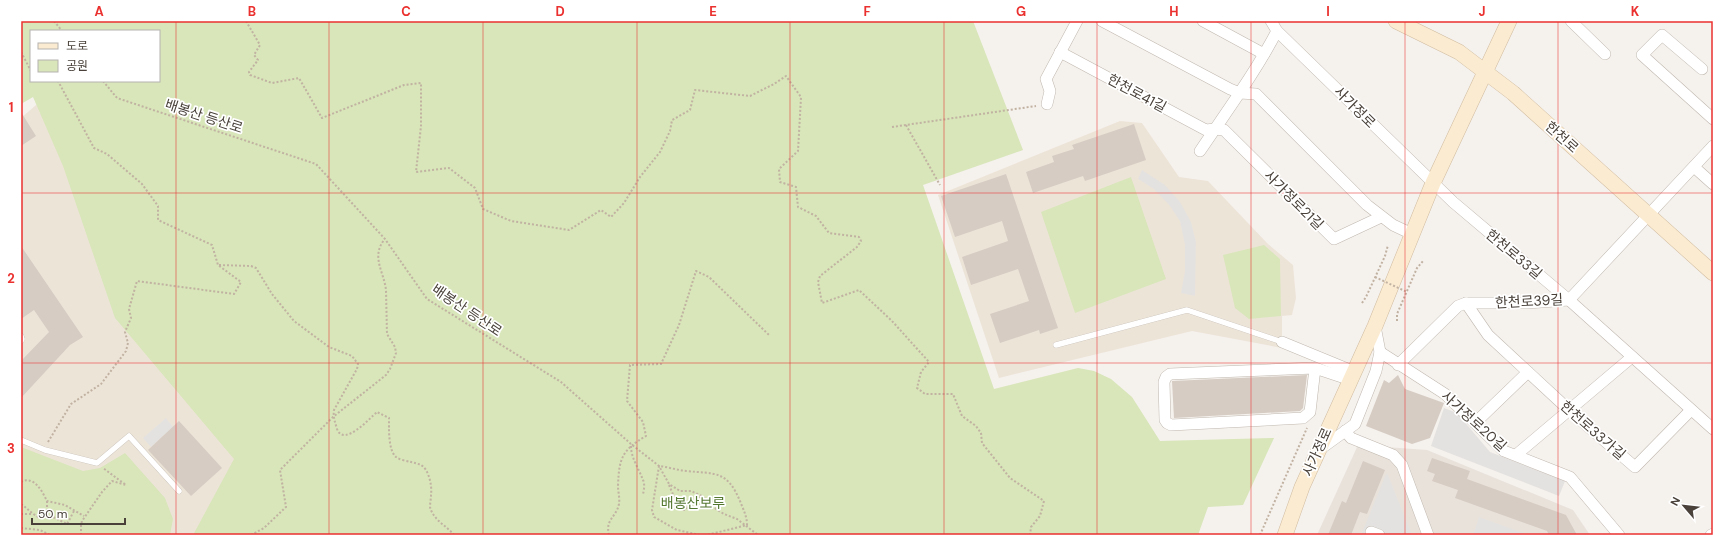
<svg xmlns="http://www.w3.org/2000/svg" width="1734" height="556" font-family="'DM Sans','Noto Sans KR',sans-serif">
<rect width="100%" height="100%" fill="#f5f1ed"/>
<path fill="#e9e2db" d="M1358 445 1427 450 1573 510 1590 535H1317Z"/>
<g fill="#ede4d8">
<path d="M43 99 351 535H21V118Z"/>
<path d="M1120 121 1142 123 1179 177 1208 181 1268 244 1293 265 1296 298 1292 315 1282 316V348L1192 331 999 378 938 195Z"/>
</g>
<g fill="#d8e6b9" fill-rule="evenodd">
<path d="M21 21H973L1023 150 923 185 994 389 1078 368 1094 371 1111 379 1132 397 1160 441 1274 438 1243 505 1208 507 1198 535H193L234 459 115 318 63 166 33 97 21 104ZM31 31H159V81H31Z"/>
<path d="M1131 177 1166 279 1075 313 1041 212Z"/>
<path d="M1264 245 1280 259 1281 316 1249 319 1235 308 1223 255Z"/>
<path d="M21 447 83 471 100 468 125 453 165 498 173 519 170 535H21Z"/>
</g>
<g fill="#e4e2e0">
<path d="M1142 170 1165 185 1180 202 1191 222 1196 242 1195 296 1181 293 1185 271V245L1180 221 1170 206 1154 189 1138 179Z"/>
<path d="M1444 408 1457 413 1490 452 1565 481 1559 496 1431 446Z"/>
<path d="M166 418 173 427 151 447 143 438Z"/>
<path d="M1386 474 1388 475 1412 535H1361Z"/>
<path d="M1479 517 1529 535H1473Z"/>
</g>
<g fill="#d6ccc3">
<path d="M21 112 36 136 21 146Z"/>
<path d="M1134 124 1146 160 1085 181 1083 176 1033 193 1026 172 1054 162 1052 156 1074 149 1072 145Z"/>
<path d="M1006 174 1058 328 1040 334 1039 330 1000 343 990 314 1029 301 1018 269 971 285 962 257 1008 241 1002 221 955 237 941 196Z"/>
<path d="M21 246 83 337 70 345 21 398V361L49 332 34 310 21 319Z"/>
<path d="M1307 375 1303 408 1300 411 1174 418 1172 381Z"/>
<path d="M1398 375 1405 389 1444 403 1430 438 1412 444 1366 426 1384 380 1389 383Z"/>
<path d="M179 421 222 468 191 496 148 450Z"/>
<path d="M1432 458 1470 471 1467 479 1566 515 1577 535H1549L1547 531 1455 498 1458 490 1432 481 1435 474 1427 471Z"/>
<path d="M1363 461 1385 470 1367 514 1360 512 1351 535H1328L1342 501 1346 503Z"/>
</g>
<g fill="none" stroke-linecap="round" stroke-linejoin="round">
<g stroke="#c0b8af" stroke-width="6">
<g id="lane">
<path d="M21 336 22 339 21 341"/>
<path d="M1056 345 1187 310 1282 342"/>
<path d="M21 440 45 450 97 463 129 436 179 491"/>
</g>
</g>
<g stroke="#c0b8af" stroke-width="12">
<g id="street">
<path d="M1102 21 1230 89 1240 93 1256 94 1367 205 1393 225 1412 234"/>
<path d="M1203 21 1264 54"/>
<path d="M1271 21 1277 31 1453 202 1569 300 1713 429"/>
<path d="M1571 21 1605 54"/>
<path d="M1060 52 1206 130 1215 129 1224 130 1334 239 1381 217"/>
<path d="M1702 69 1662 35 1642 55 1713 119"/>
<path d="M1047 104 1050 91 1046 79 1077 21"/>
<path d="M1200 151C1227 111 1255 73 1277 31"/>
<path d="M1694 167 1713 184"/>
<path d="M1466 303 1488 335 1569 410 1635 467 1691 410"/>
<path d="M1282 342 1355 372"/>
<path d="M1380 352 1445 394 1504 451 1570 477 1619 535"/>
<path d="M1398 365 1458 306 1466 303H1527L1569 300 1713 146"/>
<path d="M1315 368 1310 412 1303 418 1171 425 1167 423 1165 420 1164 382 1166 377 1170 374 1315 368 1351 380"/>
<path d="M1475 423 1528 372"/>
<path d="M1345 431 1351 438 1393 455 1402 465 1428 535"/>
<path d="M1319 450 1355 424 1376 371 1380 352 1375 326"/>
<path d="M1516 455 1632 357"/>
<path d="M1371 532 1379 535"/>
<path d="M1711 535 1713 534"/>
</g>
</g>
<g stroke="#d1bda0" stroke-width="16">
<g id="secondary">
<path d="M1396 21 1459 52 1513 93 1713 273"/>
<path d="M1285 535 1302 487 1375 326 1433 183 1509 21"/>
</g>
</g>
<g stroke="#c1b2a2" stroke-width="2" stroke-dasharray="2 2" stroke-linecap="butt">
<path d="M54 21 62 31"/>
<path d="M246 21 260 45 254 55 258 60 249 72 250 75 272 83 299 78 322 118 404 85 421 83V126L416 172 449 168 475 188 483 209 511 221 569 230 601 210 611 217 624 203 640 177 660 152 670 131 672 120 690 110 695 90 750 96 774 84 786 76 801 97 798 151 779 169 780 182 796 187 798 207 816 216 829 233 859 237 861 241 857 247 820 276 818 282 822 303 859 290 892 321 929 362 921 372 917 388 925 394H953L962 416 976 426 981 433 982 443 1010 478 1044 501 1040 516 1031 527 1030 535"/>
<path d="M21 52 31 71"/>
<path d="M103 81 117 98 316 164 385 239 427 299 561 382 631 444 659 466 669 484 680 491H691L702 496 716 509 724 514 737 519 758 535"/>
<path d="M906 125 940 185"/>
<path d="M892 127 1036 106"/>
<path d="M219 265 251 266 256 268 272 294 294 321 329 347 352 356 358 364 357 369 334 410C333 417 335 422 337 429 344 447 369 419 377 412L389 418C389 428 388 450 396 457 400 460 407 461 411 462 418 464 422 464 426 470 430 477 432 487 431 495 431 499 430 503 430 507 433 520 447 526 454 535"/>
<path d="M1362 303 1366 297 1385 256 1388 245"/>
<path d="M1397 321V314L1417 268 1423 261"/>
<path d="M48 442 71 404 101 384 126 351 128 343 125 332 131 318 129 309 137 281 234 294 241 282 218 265 212 245 158 220V206L142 184 107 154 94 148 58 81"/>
<path d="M631 446C631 458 639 469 643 480 645 484 644 490 643 494"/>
<path d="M21 482C34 475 42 491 47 501L65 505 84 516"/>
<path d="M669 485 675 499 684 510 701 496"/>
<path d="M47 501V514L67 524 74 511"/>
<path d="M21 504C28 509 32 514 40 518L47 514"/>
<path d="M21 514H32"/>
<path d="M21 528 40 530 50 535"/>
<path d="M81 535V525L82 521 102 492 112 481 126 485 103 468"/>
<path d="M251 535 264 528 286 507 280 470 333 417 386 375 390 369 396 353 395 347 387 334 386 290C384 272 371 257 384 240"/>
<path d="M609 535C605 519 616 518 619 504 620 498 618 492 618 486 619 458 622 450 646 436L643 422 627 401 630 365 661 364 679 325 696 271 709 277 769 335"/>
<path d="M700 535 677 530 654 517 652 510 659 466C668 467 677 470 686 471 715 474 727 470 740 501 743 509 747 516 747 525L707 535"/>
<path d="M1260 535 1307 428"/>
</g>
<use href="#lane" stroke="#fff" stroke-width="5.5"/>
<use href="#street" stroke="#fff" stroke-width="11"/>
<use href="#secondary" stroke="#fbebd1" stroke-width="15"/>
<path stroke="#c1b2a2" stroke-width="2" stroke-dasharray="2 2" stroke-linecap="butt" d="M1375 277 1407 292"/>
</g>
<path fill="none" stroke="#ea312f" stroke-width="1" stroke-opacity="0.55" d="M176 21V535M329 21V535M483 21V535M637 21V535M790 21V535M944 21V535M1097 21V535M1251 21V535M1405 21V535M1558 21V535M21 193H1713M21 363H1713"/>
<g text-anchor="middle" stroke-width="3.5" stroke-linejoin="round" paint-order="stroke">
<g font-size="14" fill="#49413a" stroke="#fff">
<text transform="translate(1137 93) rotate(28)" y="5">한천로41길</text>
<text transform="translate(1355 107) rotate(45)" y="5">사가정로</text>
<text transform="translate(204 116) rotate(18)" y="5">배봉산 등산로</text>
<text transform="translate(1562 137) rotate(42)" y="5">한천로</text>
<text transform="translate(1294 200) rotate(45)" y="5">사가정로21길</text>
<text transform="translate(1514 254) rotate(40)" y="5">한천로33길</text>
<text transform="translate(1529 301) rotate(-3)" y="5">한천로39길</text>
<text transform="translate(467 310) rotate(34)" y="5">배봉산 등산로</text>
<text transform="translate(1474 421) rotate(42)" y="5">사가정로20길</text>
<text transform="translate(1593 430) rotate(41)" y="5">한천로33가길</text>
<text transform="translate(1317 452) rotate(-66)" y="5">사가정로</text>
</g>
<g font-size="14" fill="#557831" stroke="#fff">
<text x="693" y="508">배봉산보루</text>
</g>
</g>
<rect width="1734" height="556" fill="none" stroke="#ffffff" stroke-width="44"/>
<rect x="30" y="30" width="130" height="52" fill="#ffffff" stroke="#b6b3b0"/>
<rect x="38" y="43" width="20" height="6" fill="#fbebd1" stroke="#b6b3b0"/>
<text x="66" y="50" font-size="12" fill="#49413a">도로</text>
<rect x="38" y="60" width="20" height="12" fill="#d8e6b9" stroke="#b6b3b0"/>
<text x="66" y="70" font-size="12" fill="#49413a">공원</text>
<g transform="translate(1684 506) rotate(298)" stroke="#ffffff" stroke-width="3" paint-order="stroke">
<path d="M0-3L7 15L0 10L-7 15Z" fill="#49413a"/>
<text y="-6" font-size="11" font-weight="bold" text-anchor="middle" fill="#49413a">N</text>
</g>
<path d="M32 518v6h93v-6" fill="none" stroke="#49413a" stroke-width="2"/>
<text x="38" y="518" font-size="12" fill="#49413a" stroke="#ffffff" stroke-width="3" paint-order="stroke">50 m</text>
<rect x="22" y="22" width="1690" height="512" fill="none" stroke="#ea312f" stroke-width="1.5"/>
<g font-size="13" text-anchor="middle" font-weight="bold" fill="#ea312f">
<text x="99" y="16">A</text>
<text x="252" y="16">B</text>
<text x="406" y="16">C</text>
<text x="560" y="16">D</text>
<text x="713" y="16">E</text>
<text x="867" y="16">F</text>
<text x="1021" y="16">G</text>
<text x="1174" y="16">H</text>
<text x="1328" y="16">I</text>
<text x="1482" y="16">J</text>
<text x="1635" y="16">K</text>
<text x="11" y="112">1</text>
<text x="11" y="283">2</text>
<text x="11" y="453">3</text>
</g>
</svg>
